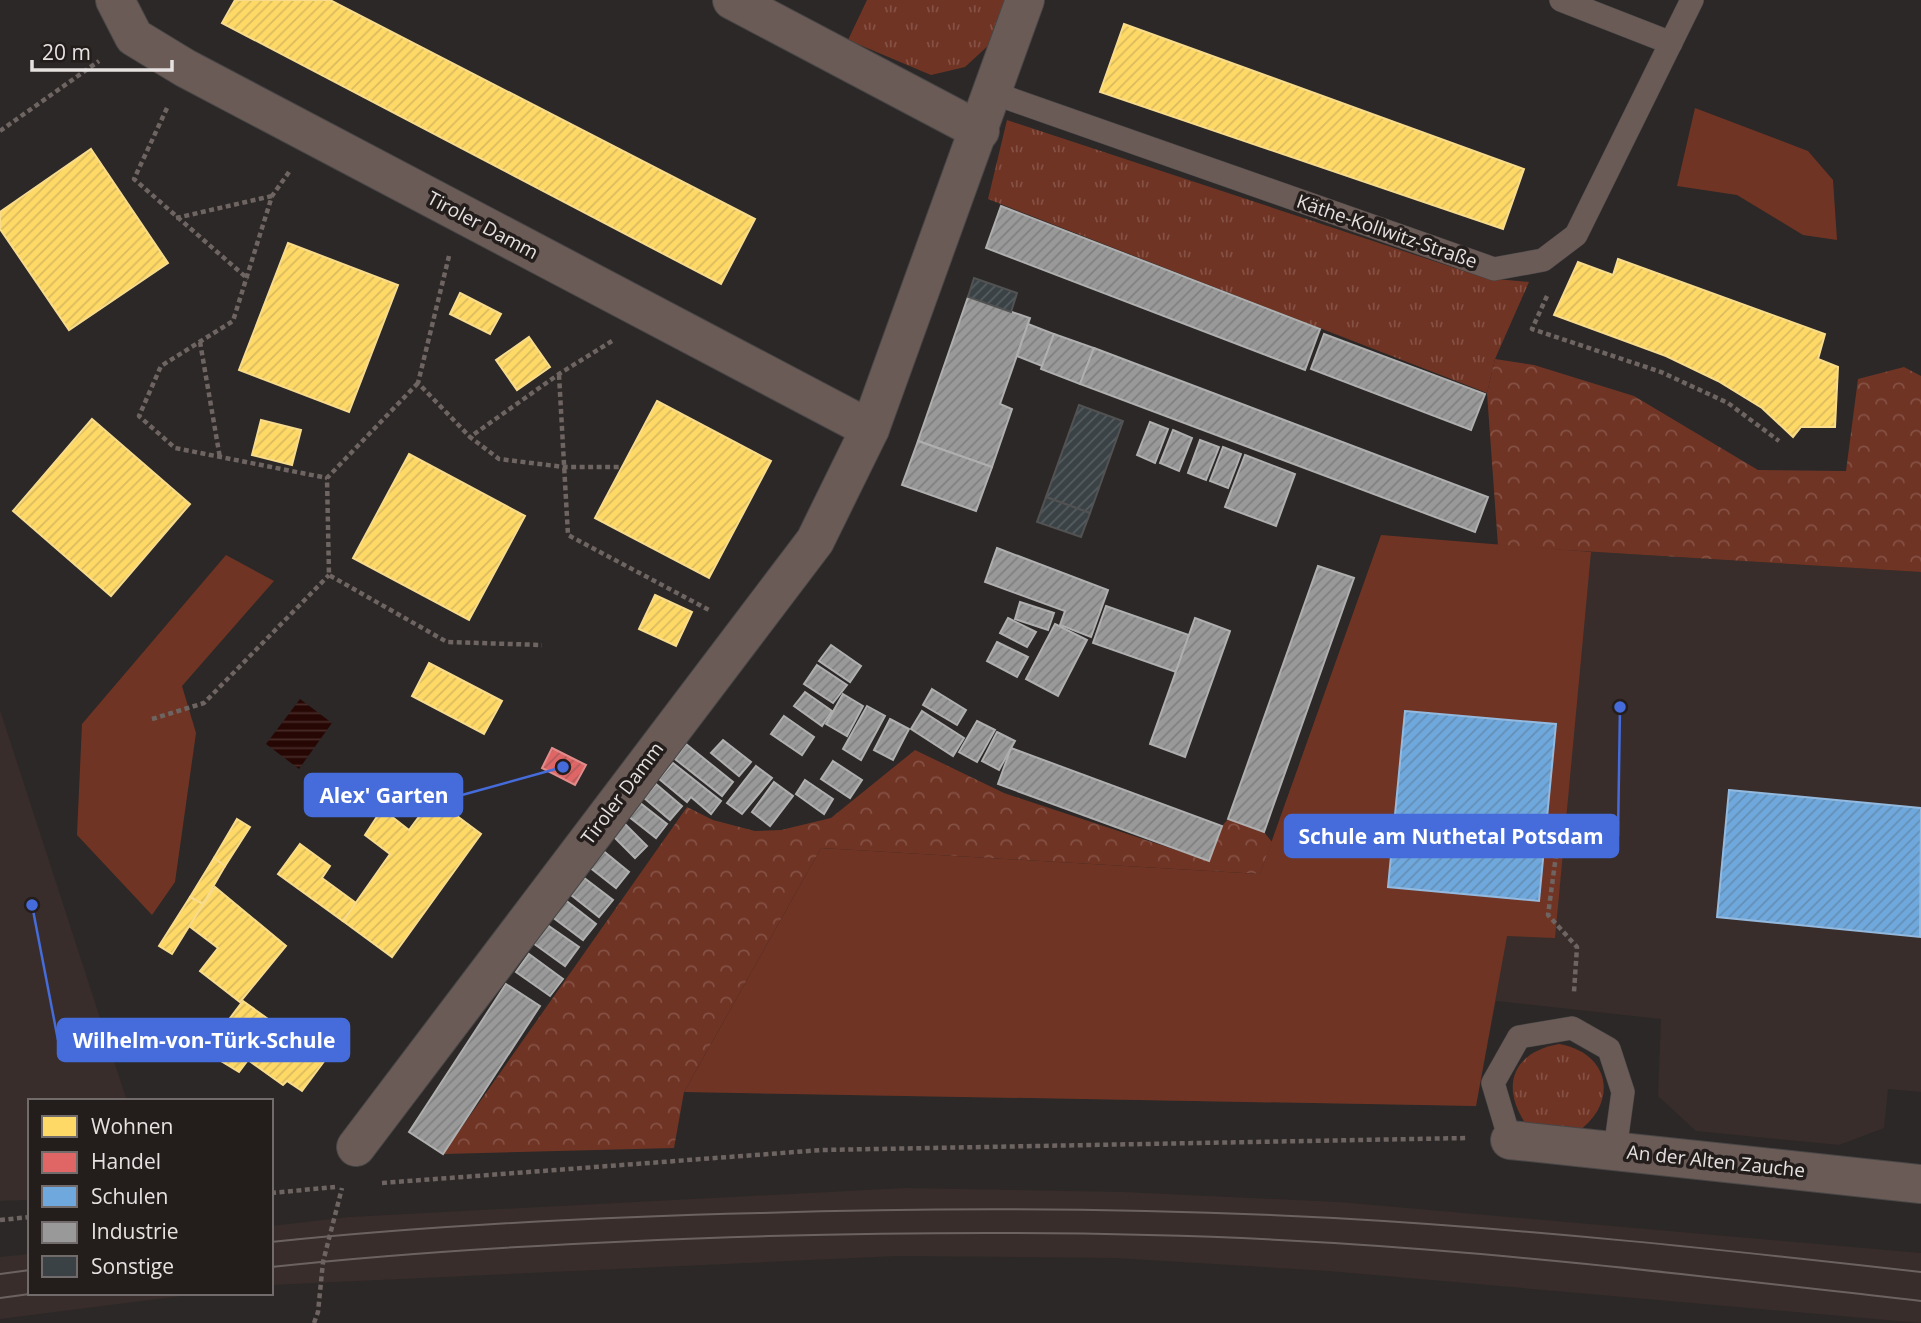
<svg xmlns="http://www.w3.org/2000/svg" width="1921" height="1323" font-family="'Open Sans',sans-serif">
<defs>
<pattern id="grass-tufts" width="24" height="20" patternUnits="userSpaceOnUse" patternTransform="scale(1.75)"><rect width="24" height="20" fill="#703424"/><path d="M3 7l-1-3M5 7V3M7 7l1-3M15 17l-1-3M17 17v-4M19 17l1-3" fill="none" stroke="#845144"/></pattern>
<pattern id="forest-crowns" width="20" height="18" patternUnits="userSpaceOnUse" patternTransform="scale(1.75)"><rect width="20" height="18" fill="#703424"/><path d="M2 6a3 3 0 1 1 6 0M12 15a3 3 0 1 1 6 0" fill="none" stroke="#845144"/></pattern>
<pattern id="water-rules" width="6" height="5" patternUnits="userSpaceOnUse" patternTransform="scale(1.75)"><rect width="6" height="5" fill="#270704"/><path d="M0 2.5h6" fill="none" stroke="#462b28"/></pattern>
<pattern id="homes-hatch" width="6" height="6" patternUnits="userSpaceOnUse" patternTransform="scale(1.75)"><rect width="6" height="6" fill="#ffd966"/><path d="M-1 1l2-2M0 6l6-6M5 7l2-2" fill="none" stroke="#dabb5f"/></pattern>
<pattern id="shops-hatch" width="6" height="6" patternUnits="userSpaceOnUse" patternTransform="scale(1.75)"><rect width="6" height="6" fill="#e06666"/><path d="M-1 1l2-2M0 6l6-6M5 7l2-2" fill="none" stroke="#b25c5c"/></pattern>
<pattern id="schools-hatch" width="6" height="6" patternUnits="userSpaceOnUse" patternTransform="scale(1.75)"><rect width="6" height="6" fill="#6fa8dc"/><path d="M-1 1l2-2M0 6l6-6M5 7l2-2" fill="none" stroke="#648fb6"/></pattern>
<pattern id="industry-hatch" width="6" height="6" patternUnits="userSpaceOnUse" patternTransform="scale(1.75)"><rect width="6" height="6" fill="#999"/><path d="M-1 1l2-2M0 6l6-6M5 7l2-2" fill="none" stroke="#808080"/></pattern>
<pattern id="building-hatch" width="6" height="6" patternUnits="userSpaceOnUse" patternTransform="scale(1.75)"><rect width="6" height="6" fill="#3a4246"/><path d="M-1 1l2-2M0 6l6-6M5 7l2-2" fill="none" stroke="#565d60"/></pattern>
</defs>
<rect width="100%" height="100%" fill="#2b2827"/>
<g fill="#382d2a">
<path d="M1381 535 1498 546 1921 572V1092L1888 1089 1884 1128 1839 1145 1696 1131 1658 1096 1661 1019 1496 1001 1476 1106 684 1092 1260 874Z"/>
<path d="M0 710 127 1101H30V1200L0 1201Z"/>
<path d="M905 1188 1124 1192 1339 1202 1921 1253V1323L1328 1271 1115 1258 897 1256 271 1285V1226L349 1217Z"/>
<path d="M30 1254V1293H205L0 1319V1257Z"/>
</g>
<g fill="url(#grass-tufts)">
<path d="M867 0H1008L991 43 965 67 931 75 848 40Z"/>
<path d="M1007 120 1485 278 1529 282 1495 359 1487 393 988 199Z"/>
<path d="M1559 1044C1611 1053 1619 1104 1576 1133L1525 1123C1500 1084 1514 1052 1559 1044Z"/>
</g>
<g fill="url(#forest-crowns)">
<path d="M1495 359 1534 365 1634 396 1758 470 1846 471 1858 379 1904 367 1921 376V572L1498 546 1487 393Z"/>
<path d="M915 750 1004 793 1209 861 1222 826 1228 819 1264 832 1272 842 1260 874 821 848 684 1092 674 1148 443 1154 687 807 713 820 755 831 781 830 831 818Z"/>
</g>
<g fill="#703424">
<path d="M1695 108 1808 151 1833 180 1837 240 1803 235 1737 195 1677 186Z"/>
<path d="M1381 535 1591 552 1555 938 1507 936 1476 1106 684 1092 821 848 1260 874Z"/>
<path d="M226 555 274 581 182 686 196 733 175 882 152 915 77 835 82 724Z"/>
</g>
<path fill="url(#water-rules)" d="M300 699 332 723 299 769 266 744Z"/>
<g fill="url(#homes-hatch)" stroke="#f8dc8b" stroke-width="2">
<path d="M235 0H330L755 219 721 284 222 23Z"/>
<path d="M1124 24 1524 169 1503 229 1100 92Z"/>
<path d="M91 149 168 263 69 330 0 229V212Z"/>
<path d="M288 243 398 285 349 412 239 370Z"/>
<path d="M1618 259 1825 334 1818 359 1838 367 1835 427H1801L1793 437 1762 408 1718 381 1666 356 1554 315 1578 262 1613 275Z"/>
<path d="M460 293 501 314 490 334 450 314Z"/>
<path d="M529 337 550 367 517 390 496 360Z"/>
<path d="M657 401 771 461 709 578 595 518Z"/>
<path d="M92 419 190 504 111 596 13 511Z"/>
<path d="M261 420 301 430 292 465 252 455Z"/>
<path d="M409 454 525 516 469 620 353 558Z"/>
<path d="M655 595 692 612 676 646 639 629Z"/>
<path d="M429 663 502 701 484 734 412 696Z"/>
<path d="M433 798 481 834 392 957 343 921 390 854 365 835 382 809 409 830Z"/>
<path d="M237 819 250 827 225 866 214 858Z"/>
<path d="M300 844 330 866 322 878 356 903 343 921 278 874Z"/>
<path d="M214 858 225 866 203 904 190 897Z"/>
<path d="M215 887 286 946 240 1002 200 971 218 948 189 926Z"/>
<path d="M190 897 203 904 172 954 159 946Z"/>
<path d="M243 1001 325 1060 302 1091 287 1081 283 1085 248 1060 239 1072 216 1058 231 1036 221 1030Z"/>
</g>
<path fill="url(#shops-hatch)" stroke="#e28b8b" stroke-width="2" d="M552 748 586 765 575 785 542 768Z"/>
<g fill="url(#schools-hatch)" stroke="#93b9de" stroke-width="2">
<path d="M1405 711 1556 724 1539 901 1388 887Z"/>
<path d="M1729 790 1921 808 1920 937 1717 917Z"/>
</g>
<g fill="url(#industry-hatch)" stroke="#b0afaf" stroke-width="2">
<path d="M1001 206 1320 329 1305 370 986 248Z"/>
<path d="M968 297 1030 318 1000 404 1012 409 992 467 918 441Z"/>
<path d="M1028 324 1054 334 1042 366 1017 356Z"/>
<path d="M1054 334 1094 348 1080 384 1041 369Z"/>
<path d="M1324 334 1485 394 1471 430 1311 369Z"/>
<path d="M1094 348 1488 497 1475 532 1080 384Z"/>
<path d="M1150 422 1168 429 1155 463 1137 455Z"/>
<path d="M1173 430 1192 438 1179 471 1160 463Z"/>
<path d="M1200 440 1219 447 1206 480 1188 473Z"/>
<path d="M918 441 992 467 976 511 902 485Z"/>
<path d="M1223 447 1241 454 1228 488 1210 481Z"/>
<path d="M1245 455 1295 474 1276 526 1225 507Z"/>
<path d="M997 548 1108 590 1091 637 1060 625 1065 611 985 582Z"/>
<path d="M1318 566 1354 578 1264 832 1228 819Z"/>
<path d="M1020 602 1054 613 1048 630 1015 619Z"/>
<path d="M1106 606 1189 635 1176 672 1093 643Z"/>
<path d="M1008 618 1036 632 1027 647 1000 633Z"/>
<path d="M1195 618 1230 631 1185 757 1150 744Z"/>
<path d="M1055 624 1087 640 1058 696 1026 679Z"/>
<path d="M997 642 1028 657 1017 677 987 661Z"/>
<path d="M831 645 861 666 850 682 819 661Z"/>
<path d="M817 665 847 685 833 703 804 684Z"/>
<path d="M932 689 966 710 957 725 923 705Z"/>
<path d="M805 692 832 711 822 726 794 706Z"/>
<path d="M843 694 863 706 847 736 826 724Z"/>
<path d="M867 706 885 716 861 760 843 749Z"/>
<path d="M922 711 964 738 953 756 911 729Z"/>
<path d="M784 716 814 737 802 755 771 734Z"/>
<path d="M890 719 909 729 893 760 874 750Z"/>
<path d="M977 721 995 730 977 762 959 752Z"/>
<path d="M997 732 1015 741 999 770 982 761Z"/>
<path d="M723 740 751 762 739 776 711 753Z"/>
<path d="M686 744 733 782 722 796 675 759Z"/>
<path d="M1011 748 1222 826 1209 861 998 784Z"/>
<path d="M833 761 862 780 850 798 821 779Z"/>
<path d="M673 763 721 801 711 814 691 797 687 802 659 779Z"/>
<path d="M756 766 772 778 742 814 727 803Z"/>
<path d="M805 780 833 799 824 814 796 794Z"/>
<path d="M774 782 793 796 770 826 752 812Z"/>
<path d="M656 784 682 806 670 820 644 798Z"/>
<path d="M639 802 667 824 656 838 628 816Z"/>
<path d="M624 823 647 846 635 858 612 835Z"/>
<path d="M601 849 629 872 616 888 588 866Z"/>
<path d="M579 874 613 900 599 917 566 891Z"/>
<path d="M564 899 596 924 583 940 551 916Z"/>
<path d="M546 924 579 947 565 966 533 943Z"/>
<path d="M529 954 563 979 550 996 516 972Z"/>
<path d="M506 984 540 1006 443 1154 409 1132Z"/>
</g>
<g fill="url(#building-hatch)" stroke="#525252" stroke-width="2">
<path d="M974 278 1017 293 1011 312 968 297Z"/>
<path d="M1079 405 1123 421 1090 513 1046 497Z"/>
<path d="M1046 497 1090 513 1081 537 1037 522Z"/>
</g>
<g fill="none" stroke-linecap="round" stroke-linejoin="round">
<g stroke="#484646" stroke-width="24">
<g id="service">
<path d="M1561 0 1671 43"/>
<path d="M993 93 1494 269 1543 260 1576 235 1692 0"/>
<path d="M1510 1140 1493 1083 1519 1037 1572 1028 1609 1049 1623 1092 1615 1150"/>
</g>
</g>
<g stroke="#484646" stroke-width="40">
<g id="minor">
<path d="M115 0 134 37 185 68 870 429"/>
<path d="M732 0 980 131"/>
<path d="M1510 1140 1921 1184"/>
<path d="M356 1147 815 541 870 429 1025 0"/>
</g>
</g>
<g stroke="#6e6461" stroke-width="4.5" stroke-dasharray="5 3.5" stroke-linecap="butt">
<path d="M167 108 134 179 248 279"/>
<path d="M0 131 99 61"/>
<path d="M289 172 272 196 233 321 161 366 139 416 175 448 327 478"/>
<path d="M176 218 272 196"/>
<path d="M449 256 418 383 470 437"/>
<path d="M1547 296 1532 329 1661 372 1728 403 1779 441"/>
<path d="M612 341 559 374 470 437 499 459 564 467H622"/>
<path d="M200 342 220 458"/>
<path d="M559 375 568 535 709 610"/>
<path d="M418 383 327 478 329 575 447 642 542 645"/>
<path d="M152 719 204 703 329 575"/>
<path d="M1546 831 1559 833 1548 915 1577 947 1574 992"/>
<path d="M382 1183 822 1150 1467 1138"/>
<path d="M271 1193 335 1187"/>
<path d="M0 1220 30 1217"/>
<path d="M314 1323 318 1312 323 1262 342 1188"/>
</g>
<use href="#service" stroke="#6a5b57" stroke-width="23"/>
<use href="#minor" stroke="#6a5b57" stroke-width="38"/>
<g stroke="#6c6360" stroke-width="2">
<path d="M271 1242C434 1225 597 1217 760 1213 951 1207 1143 1208 1334 1218 1530 1229 1726 1250 1921 1272"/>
<path d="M271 1267C437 1249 603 1241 769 1236 957 1231 1146 1231 1334 1243 1530 1255 1725 1279 1921 1301"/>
<path d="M0 1274 30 1270"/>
<path d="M0 1298 37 1293"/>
</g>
</g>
<g text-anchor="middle" stroke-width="7" stroke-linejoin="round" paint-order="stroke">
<g font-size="19" fill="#e6e2e1" stroke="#231d1c">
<text transform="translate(483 225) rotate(28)" y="7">Tiroler Damm</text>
<text transform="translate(1387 231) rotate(19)" y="7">Käthe-Kollwitz-Straße</text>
<text transform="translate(622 793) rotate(-53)" y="7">Tiroler Damm</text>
<text transform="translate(1716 1161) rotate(6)" y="7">An der Alten Zauche</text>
</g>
</g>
<path fill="none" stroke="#456cda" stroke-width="2.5" d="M563 767L462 795M1620 707L1618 836M32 905L58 1040"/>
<g fill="#456cda" stroke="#231d1c" stroke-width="2.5">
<circle cx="563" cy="767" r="7"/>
<circle cx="1620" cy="707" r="7"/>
<circle cx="32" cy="905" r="7"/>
</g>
<g fill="#456cda" stroke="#456cda" stroke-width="2.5">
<rect x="305" y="774" width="157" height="42" rx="7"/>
<rect x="1285" y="815" width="333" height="42" rx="7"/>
<rect x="58" y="1019" width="291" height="42" rx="7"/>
</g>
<g font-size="21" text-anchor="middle" font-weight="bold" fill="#fff">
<text x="384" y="803">Alex' Garten</text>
<text x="1451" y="844">Schule am Nuthetal Potsdam</text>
<text x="204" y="1048">Wilhelm-von-Türk-Schule</text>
</g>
<rect x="28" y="1099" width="245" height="196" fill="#231d1c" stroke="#716c6b" stroke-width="2"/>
<rect x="42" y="1116" width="35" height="21" fill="#ffd966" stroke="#716c6b" stroke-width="2"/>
<text x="91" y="1134" font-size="21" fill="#e6e2e1">Wohnen</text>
<rect x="42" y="1152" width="35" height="21" fill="#e06666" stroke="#716c6b" stroke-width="2"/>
<text x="91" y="1169" font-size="21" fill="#e6e2e1">Handel</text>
<rect x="42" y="1186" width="35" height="21" fill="#6fa8dc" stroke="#716c6b" stroke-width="2"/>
<text x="91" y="1204" font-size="21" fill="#e6e2e1">Schulen</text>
<rect x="42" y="1222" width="35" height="21" fill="#999999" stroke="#716c6b" stroke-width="2"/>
<text x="91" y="1239" font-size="21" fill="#e6e2e1">Industrie</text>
<rect x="42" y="1256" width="35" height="21" fill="#3a4246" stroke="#716c6b" stroke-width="2"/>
<text x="91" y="1274" font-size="21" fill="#e6e2e1">Sonstige</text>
<path d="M32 60v10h140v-10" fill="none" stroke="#e6e2e1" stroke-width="3.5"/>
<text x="42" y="60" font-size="21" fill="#e6e2e1" stroke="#231d1c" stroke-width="5" paint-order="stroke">20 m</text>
</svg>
